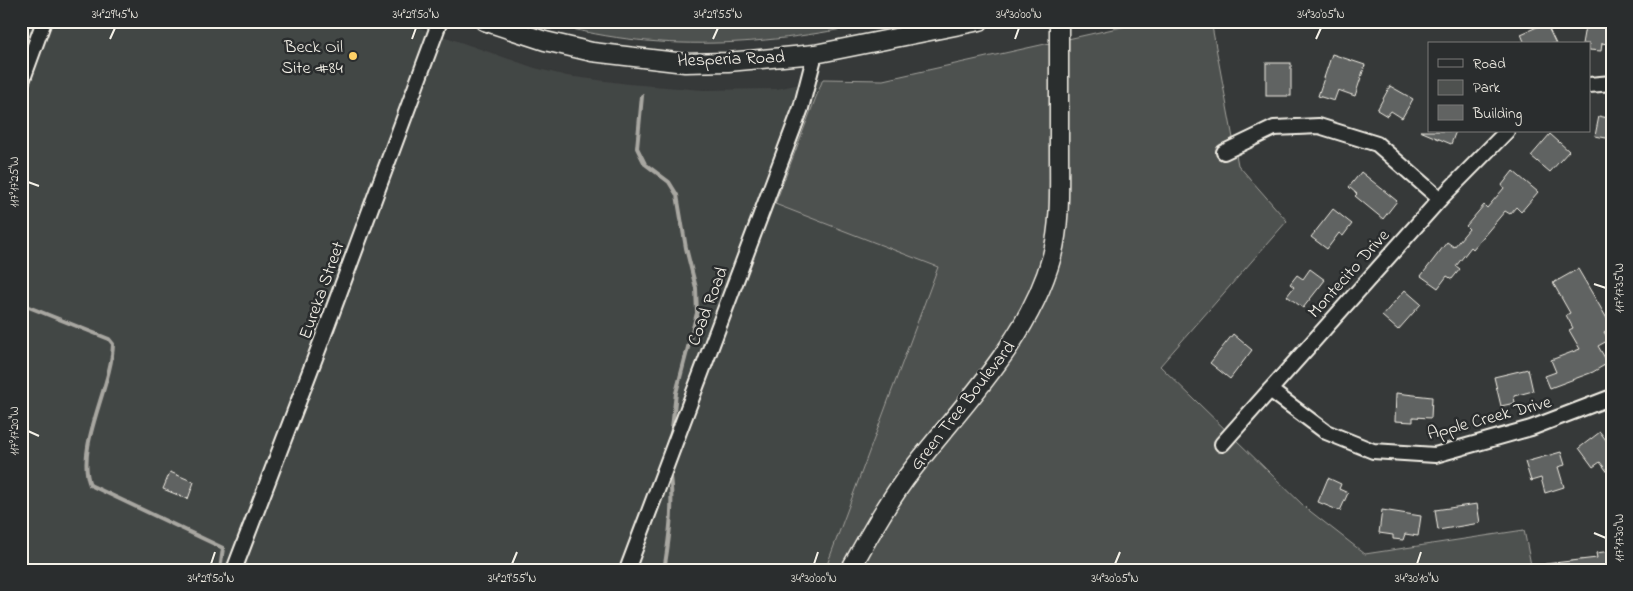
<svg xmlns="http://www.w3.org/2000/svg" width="1633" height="591" font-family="'Indie Flower',sans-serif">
<rect width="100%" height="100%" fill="#363939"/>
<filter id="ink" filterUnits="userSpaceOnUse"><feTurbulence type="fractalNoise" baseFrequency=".02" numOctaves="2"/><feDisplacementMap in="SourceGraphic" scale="10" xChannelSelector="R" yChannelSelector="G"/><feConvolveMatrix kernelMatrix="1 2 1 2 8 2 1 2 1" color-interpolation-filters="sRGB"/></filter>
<g filter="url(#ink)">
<path fill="#434645" d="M21 21H400L535 68 567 76 629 84 703 90 777 89 823 79 775 204 938 267 825 570H21Z"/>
<g fill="#4e514f" stroke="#a1a19c">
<path d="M544 21H880C772 46 652 55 544 21Z"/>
<path d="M1149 21H1211L1238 165 1287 221 1160 366 1306 508 1365 554 1524 530 1532 570H825L938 267 775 204 823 79 883 80Z"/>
</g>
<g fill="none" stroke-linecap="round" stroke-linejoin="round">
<g stroke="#a8a7a1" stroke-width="4">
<path d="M604 21V23"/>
<path d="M642 96 637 148 645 164 669 182 677 195 686 248 696 288 697 313 676 393 671 437"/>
<path d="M21 304 109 339 113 344C112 386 75 447 90 485L223 548 220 570"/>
<path d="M664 570C669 541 675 500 669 471"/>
</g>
</g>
<g fill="#616362" stroke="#f4f1e8">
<path d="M1586 21H1612V45L1602 43 1601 51 1589 50V44H1582Z"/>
<path d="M1546 23 1556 44H1525L1521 34Z"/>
<path d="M1332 54 1365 65 1355 96 1338 90 1334 101 1318 96Z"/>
<rect x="1266" y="63" width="25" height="33"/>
<path d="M1390 86 1413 99 1402 118 1391 111 1387 116 1377 110Z"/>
<path d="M1599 116 1612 119V139L1595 136Z"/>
<path d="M1420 131H1456L1451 144Z"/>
<path d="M1550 134 1569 151 1550 172 1531 156Z"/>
<path d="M1513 171 1538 192 1521 212 1516 207 1510 214 1505 211 1473 249 1471 247 1456 266 1460 269 1452 279 1447 276 1438 288 1421 276 1447 242 1454 247 1469 229 1466 226 1484 205 1487 208 1504 188 1502 185Z"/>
<path d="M1361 172 1397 201 1383 219 1355 196 1357 194 1349 187Z"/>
<path d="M1333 209 1352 224 1343 236 1339 233 1327 249 1311 237Z"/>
<path d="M1310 269 1325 280 1303 308 1287 296 1294 287 1290 284 1297 275 1303 279Z"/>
<path d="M1578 269 1612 327 1604 332 1609 340 1598 346 1608 363 1593 372 1550 388 1545 376 1556 372 1551 360 1580 349 1569 330 1573 328 1566 315 1570 313 1553 283Z"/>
<path d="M1405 290 1421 304 1398 330 1382 316Z"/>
<path d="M1233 334 1252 350 1230 379 1210 363Z"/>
<path d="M1528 369 1533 391 1514 396 1515 403 1501 406 1494 377Z"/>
<path d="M1396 393 1432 397 1431 418 1413 417V422L1395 421Z"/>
<path d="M1600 432 1612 448V478L1600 462 1593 467 1579 448Z"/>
<path d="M1561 452 1565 465 1558 467 1564 487 1545 493 1541 478 1531 481 1525 462Z"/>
<path d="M170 472 194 482 188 499 163 489Z"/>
<path d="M1328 478 1341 484 1339 489 1348 493 1340 511 1318 502Z"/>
<path d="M1477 504 1480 523 1438 530 1435 510Z"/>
<path d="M1382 510 1421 516 1418 536 1405 534 1403 540 1393 539V535L1379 533Z"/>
<path d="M1611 551 1612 570H1546L1545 564 1597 558 1596 553Z"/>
</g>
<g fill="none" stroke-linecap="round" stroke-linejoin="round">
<g stroke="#f4f1e8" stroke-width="18">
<g id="minor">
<path d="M21 84 44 21"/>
<path d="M1589 85 1612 83"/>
<path d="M1224 152 1274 128 1319 126 1377 144 1440 199"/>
<path d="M1270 390 1326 432 1373 451 1435 455 1531 428 1612 397"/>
<path d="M1222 444 1440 199 1507 131"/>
<path d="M234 570 323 337 440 21"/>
<path d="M627 570 801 108 815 54"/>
</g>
</g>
<g stroke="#f4f1e8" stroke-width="21">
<g id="major">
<path d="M484 21 545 41 592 52 685 63 728 62 815 54 980 21"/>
<path d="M850 570C869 536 888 501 912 470 964 403 1029 340 1052 256 1061 222 1059 185 1059 150 1059 107 1059 64 1059 21"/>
</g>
</g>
<use href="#minor" stroke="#2a2d2e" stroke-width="14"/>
<use href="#major" stroke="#2a2d2e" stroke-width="18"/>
</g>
</g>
<path fill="none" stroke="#f4f1e8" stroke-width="2" d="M110 39 115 28M412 39 416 28M713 39 718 28M1015 39 1019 28M1316 39 1321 28M28 182 39 186M1594 284 1606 288M28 431 39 436M1594 533 1606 538M211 564 215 552M512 564 517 552M814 564 818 552M1115 564 1120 552M1417 564 1421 552"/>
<circle fill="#ffd166" stroke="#2a2d2e" stroke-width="2" cx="353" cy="56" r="5"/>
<g text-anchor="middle" stroke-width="5" stroke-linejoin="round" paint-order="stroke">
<g font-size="18" fill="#f4f1e8" stroke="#2a2d2e" text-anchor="end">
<text x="343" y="52">Beck Oil<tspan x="343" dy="21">Site #84</tspan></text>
</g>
<g font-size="18" fill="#f4f1e8" stroke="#2a2d2e">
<text transform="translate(731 58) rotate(-2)" y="6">Hesperia Road</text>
<text transform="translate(1348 273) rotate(-48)" y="6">Montecito Drive</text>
<text transform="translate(321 290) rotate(-70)" y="6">Eureka Street</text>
<text transform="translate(707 306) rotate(-69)" y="6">Coad Road</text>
<text transform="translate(962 405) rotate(-52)" y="6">Green Tree Boulevard</text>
<text transform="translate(1489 417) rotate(-15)" y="6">Apple Creek Drive</text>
</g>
</g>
<rect width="1633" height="591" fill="none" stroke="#2a2d2e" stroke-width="55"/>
<rect x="1428" y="42" width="162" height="90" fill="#2a2d2e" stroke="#7b7b78"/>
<rect x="1438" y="59" width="25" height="8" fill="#2a2d2e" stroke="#7b7b78"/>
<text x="1473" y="68" font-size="15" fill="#f4f1e8">Road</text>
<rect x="1438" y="80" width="25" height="15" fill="#4e514f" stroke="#7b7b78"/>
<text x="1473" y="92" font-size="15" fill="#f4f1e8">Park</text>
<rect x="1438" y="105" width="25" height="15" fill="#616362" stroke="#7b7b78"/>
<text x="1473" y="118" font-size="15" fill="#f4f1e8">Building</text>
<rect x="28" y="28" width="1578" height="536" fill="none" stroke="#f4f1e8" stroke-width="2"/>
<g font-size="12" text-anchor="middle" fill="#f4f1e8">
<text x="115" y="18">34°29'45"N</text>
<text x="416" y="18">34°29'50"N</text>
<text x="718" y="18">34°29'55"N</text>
<text x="1019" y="18">34°30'00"N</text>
<text x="1321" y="18">34°30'05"N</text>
<text transform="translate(14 182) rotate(-90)" y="4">117°17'25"W</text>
<text transform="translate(1619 288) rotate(-90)" y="4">117°17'35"W</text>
<text transform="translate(14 431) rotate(-90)" y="4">117°17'20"W</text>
<text transform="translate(1619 538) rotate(-90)" y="4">117°17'30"W</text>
<text x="211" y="582">34°29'50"N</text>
<text x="512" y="582">34°29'55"N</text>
<text x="814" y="582">34°30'00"N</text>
<text x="1115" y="582">34°30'05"N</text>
<text x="1417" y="582">34°30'10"N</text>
</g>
</svg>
